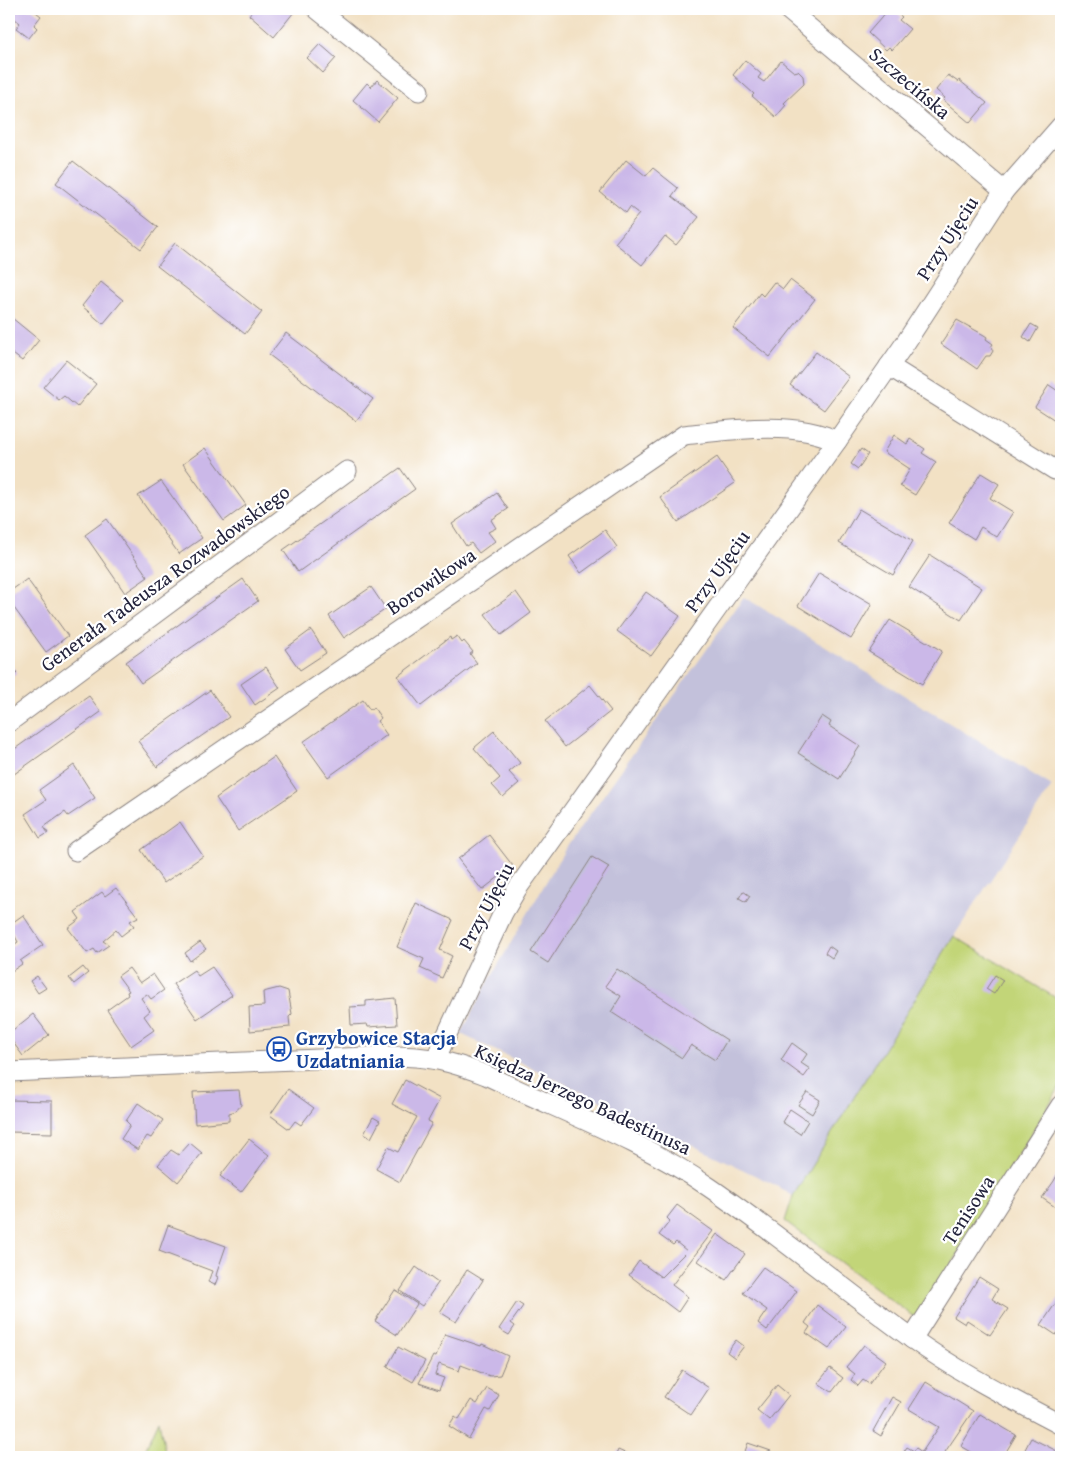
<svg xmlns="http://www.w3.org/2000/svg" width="1070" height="1466" font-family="'Gentium Book Plus',serif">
<rect width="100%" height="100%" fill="#fff"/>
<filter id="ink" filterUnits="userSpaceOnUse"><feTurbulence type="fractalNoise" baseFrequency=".02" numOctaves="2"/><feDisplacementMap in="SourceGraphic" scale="10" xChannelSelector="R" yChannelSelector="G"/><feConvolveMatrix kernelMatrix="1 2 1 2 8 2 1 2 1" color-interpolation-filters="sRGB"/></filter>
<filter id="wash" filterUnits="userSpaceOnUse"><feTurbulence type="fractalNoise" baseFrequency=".0096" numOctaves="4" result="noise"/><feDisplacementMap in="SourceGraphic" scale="20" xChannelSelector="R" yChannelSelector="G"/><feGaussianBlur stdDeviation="1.12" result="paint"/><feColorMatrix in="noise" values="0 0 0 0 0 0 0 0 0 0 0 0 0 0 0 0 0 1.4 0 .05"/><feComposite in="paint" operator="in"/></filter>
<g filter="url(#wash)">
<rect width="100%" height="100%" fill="#f2e1c4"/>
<path fill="#c3c1db" d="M744 597 1052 786 954 936 793 1196 773 1184 461 1034 483 991 564 851Z"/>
<g fill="#c2d578" stroke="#727c5a">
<path d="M954 936 1061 1001V1085L918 1320 785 1221 793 1196Z"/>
<path d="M159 1420 166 1457H142Z"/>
</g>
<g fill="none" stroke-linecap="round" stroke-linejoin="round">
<path stroke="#41a9c1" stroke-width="6" d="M135 1454V1457"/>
</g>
<g id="blocks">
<g fill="#cbb8e8">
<path d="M9 9 17 11 19 9H32L41 16 34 25 37 28 29 38 16 28 20 23 9 14Z"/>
<path d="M253 9H290L294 12 274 37 249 15Z"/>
<path d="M889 9H892L902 17 899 20 910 29 892 50 889 47 886 50 868 33Z"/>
<path d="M320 44 336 58 323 73 307 58Z"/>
<path d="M745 60 761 74 758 78 764 82 781 61 794 72 798 71 803 76 804 84 784 103 786 105 776 117 752 96 754 94 733 75Z"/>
<path d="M948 75 958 82 959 80 987 103 970 123 943 100 945 98 936 90Z"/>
<path d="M377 80 398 98 378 122 353 100 367 83 371 87Z"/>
<path d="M626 160 646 176 653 168 678 188 672 196 699 217 676 245 665 236 642 265 615 243 639 214 630 207 626 213 600 192Z"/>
<path d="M73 161 158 227 141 249 56 183Z"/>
<path d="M175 243 262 312 245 334 157 266Z"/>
<path d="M790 280 815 299 770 357 733 328 760 293 763 296 774 282 783 289Z"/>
<path d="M101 282 123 300 103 324 82 306Z"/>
<path d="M12 318 39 340 22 361 9 351V319L10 320Z"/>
<path d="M957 320 984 335 987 337 986 339 993 344 991 347 993 351 990 356H986L977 369 941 344Z"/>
<path d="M1031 324 1038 328 1030 342 1023 337Z"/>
<path d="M286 333 373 399 356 421 269 355Z"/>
<path d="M816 352 849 377 824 410 790 385Z"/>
<path d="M66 360 96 384 77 407 64 396 59 400 43 387Z"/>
<path d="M1049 385 1061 393V424L1035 407Z"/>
<path d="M894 435 907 444 910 439 925 449 922 453 936 462 915 495 900 486 910 469 884 452Z"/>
<path d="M205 448 246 505 224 521 183 464Z"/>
<path d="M861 449 868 454 858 469 851 464Z"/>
<path d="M717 457 735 483 678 522 660 497Z"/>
<path d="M400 468 415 489 298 572 283 550Z"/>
<path d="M981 473 999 484 990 498 1013 512 997 537 981 527 974 539 949 523Z"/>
<path d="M161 481 202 538 179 554 138 496Z"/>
<path d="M497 493 508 509 491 520 496 528 488 532 495 541 479 553 471 543 466 546 452 524Z"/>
<path d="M859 509 913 541 893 575 839 543Z"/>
<path d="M107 519 148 577 125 593 85 535Z"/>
<path d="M605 530 617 547 581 573 569 556Z"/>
<path d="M930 555 982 588 961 620 909 587Z"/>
<path d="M819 573 872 604 851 639 798 606Z"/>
<path d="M27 579 68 636 46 652 9 601V592Z"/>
<path d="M243 579 258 601 141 683 126 662Z"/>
<path d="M371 587 386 609 344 638 329 616Z"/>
<path d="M516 592 531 613 501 635 485 614Z"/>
<path d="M646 592 680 616 651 656 617 631Z"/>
<path d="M890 620 942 651 922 684 869 652Z"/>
<path d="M311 630 326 653 300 670 285 649Z"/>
<path d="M457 636 462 643 464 641 473 652 470 654 477 663 421 706 398 676 450 637 451 640Z"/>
<path d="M9 662 17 673 9 680Z"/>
<path d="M266 667 280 688 255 705 241 684Z"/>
<path d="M590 685 611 711 565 747 545 721Z"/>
<path d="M210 690 229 717 157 767 138 741Z"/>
<path d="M89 696 101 712 10 777 9 753Z"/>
<path d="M363 700 370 710 374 708 381 718 377 721 387 735 328 777 303 742Z"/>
<path d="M822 716 831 722 829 726 860 746 839 779 798 753Z"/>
<path d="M494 731 520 763 509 772 519 783 503 797 492 785 500 778 474 748Z"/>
<path d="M274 757 297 791 238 831 216 798Z"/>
<path d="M74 765 95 798 68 816 65 812 44 827 48 833 40 838 25 814 46 800 39 790Z"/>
<path d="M180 822 203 856 164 883 141 850Z"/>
<path d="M489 835 513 866 482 890 458 859Z"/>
<path d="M592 857 609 867 548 963 531 952Z"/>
<path d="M116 888 138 917 130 921 134 926 121 936 116 930 103 941 109 945 97 953 94 949 87 953 68 928 80 919 75 912 102 892 105 896Z"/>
<path d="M743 891 750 896 746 902 739 898Z"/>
<path d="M416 903 453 920 440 950 452 956 442 978 420 968 424 959 397 947Z"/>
<path d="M23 915 43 945 20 961 22 964 9 973V948L18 942 9 925Z"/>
<path d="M200 942 206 949 190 961 185 953Z"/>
<path d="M829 946 836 951 832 958 825 953Z"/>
<path d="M83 967 88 973 74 984 69 978Z"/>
<path d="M212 967 232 995 197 1019 173 984 194 970 198 976Z"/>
<path d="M129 968 140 983 153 974 164 990 151 999 147 994 141 998 150 1011 144 1016 154 1030 131 1046 107 1010 128 995 127 992 129 991 118 976Z"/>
<path d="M617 969 727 1040 715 1060 691 1045 682 1058 611 1012 621 996 605 986Z"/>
<path d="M995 975 1003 980 994 994 986 989Z"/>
<path d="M37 976 46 988 38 993 30 981Z"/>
<path d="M279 988 288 991 292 1014 289 1017 290 1027 250 1031 249 1007 264 1006 263 992Z"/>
<path d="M395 998 397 1025 368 1027 367 1024 351 1025 350 1007 366 1006V1001Z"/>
<path d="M33 1014 49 1035 23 1056 9 1037V1033Z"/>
<path d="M792 1043 807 1054 801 1063 810 1069 804 1077 781 1060Z"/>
<path d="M405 1080 440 1099 428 1121 432 1123 400 1182 376 1169 388 1147 398 1152 417 1117 392 1104Z"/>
<path d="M288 1089 314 1108 301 1125 295 1121 289 1129 270 1115Z"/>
<path d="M239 1090 241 1105 236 1111 229 1113V1121L195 1124 193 1092Z"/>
<path d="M807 1092 820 1100 812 1114 798 1105Z"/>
<path d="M9 1100 52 1101V1133L9 1132Z"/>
<path d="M138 1103 163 1120 151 1138 147 1136 138 1150 121 1139 130 1125 126 1121Z"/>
<path d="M790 1109 808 1121 800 1134 782 1122Z"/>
<path d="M373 1117 380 1121 371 1138 364 1134Z"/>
<path d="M249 1139 269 1155 241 1192 220 1176Z"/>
<path d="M190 1143 202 1153 178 1182 158 1165 171 1150 179 1155Z"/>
<path d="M1060 1170 1061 1171V1211L1042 1198 1054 1181Z"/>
<path d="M677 1205 713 1231 672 1285 688 1297 678 1312 629 1275 639 1261 661 1277 687 1251 676 1242 673 1245 659 1235 670 1221 667 1218Z"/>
<path d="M168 1225 226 1246 217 1272 216 1276 218 1277 215 1285 208 1282 212 1271 159 1251Z"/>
<path d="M717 1234 745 1254 726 1280 698 1261Z"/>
<path d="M416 1267 438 1283 422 1306 400 1291Z"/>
<path d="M763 1267 797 1291 767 1330 758 1323 767 1310 743 1293Z"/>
<path d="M467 1270 483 1280 456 1322 440 1312Z"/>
<path d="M979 1277 998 1289 992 1299 1008 1309 990 1335 967 1320 965 1324 954 1317Z"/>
<path d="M395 1290 417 1304 397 1335 375 1321Z"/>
<path d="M1059 1298 1061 1299V1334L1058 1332 1056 1335 1041 1325Z"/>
<path d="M517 1302 523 1306 511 1323 515 1326 509 1335 499 1329Z"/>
<path d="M817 1305 846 1327 829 1349 806 1333 810 1327 805 1323Z"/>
<path d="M445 1334 481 1346 482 1344 508 1356 500 1375 490 1376 461 1365 459 1371 439 1364 435 1375 444 1378 439 1390 419 1383 433 1356 436 1357Z"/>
<path d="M736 1340 744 1346 735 1358 727 1352Z"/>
<path d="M864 1345 886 1361 869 1384 863 1380 858 1386 851 1380 855 1374 846 1367Z"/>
<path d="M398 1347 425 1361 413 1382 387 1367Z"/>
<path d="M830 1368 843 1378 832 1392 818 1383Z"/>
<path d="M682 1370 709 1388 691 1415 664 1397Z"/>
<path d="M926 1382 973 1411 945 1452 952 1457H908L903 1453 907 1447 914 1451 916 1448 922 1452 939 1427 909 1409Z"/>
<path d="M777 1385 789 1395 769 1420 757 1410Z"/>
<path d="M487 1388 499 1395 490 1411 486 1409 469 1439 449 1426 455 1416 459 1419 471 1400 477 1404Z"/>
<path d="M892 1397 901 1402 881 1436 873 1431Z"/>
<path d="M980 1414 1016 1435 1003 1457H980L961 1446Z"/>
<path d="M1031 1438 1061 1453V1457H1021Z"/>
<path d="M748 1443 771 1451 769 1457H743Z"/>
<path d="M618 1450 634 1457H615Z"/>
</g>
</g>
</g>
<g filter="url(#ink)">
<use href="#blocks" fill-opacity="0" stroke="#8a8280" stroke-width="1"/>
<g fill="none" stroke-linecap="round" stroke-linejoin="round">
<g stroke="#8a8280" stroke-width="21">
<g id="minor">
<path d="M317 9 419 91"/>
<path d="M787 9 1004 191"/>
<path d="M889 366 1055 470"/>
<path d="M9 722 347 471"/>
<path d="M76 851 684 435C730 430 795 420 837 441"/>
<path d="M436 1058 503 913 517 889 837 441 906 342 1004 191 1061 126"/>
<path d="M9 1072 389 1056C429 1056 449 1061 486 1075 560 1111 641 1140 709 1187 778 1234 843 1289 911 1338 958 1372 1010 1398 1061 1425"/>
<path d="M912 1339 1061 1105"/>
</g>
</g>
<use href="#minor" stroke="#fff" stroke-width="19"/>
</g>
</g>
<defs>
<g id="bus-ring" transform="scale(1.25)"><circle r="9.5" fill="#fff" stroke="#1a4fb4" stroke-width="1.5"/><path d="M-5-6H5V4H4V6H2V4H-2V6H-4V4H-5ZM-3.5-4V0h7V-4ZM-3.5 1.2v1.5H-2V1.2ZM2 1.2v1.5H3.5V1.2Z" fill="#1a4fb4"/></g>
</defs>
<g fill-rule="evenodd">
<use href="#bus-ring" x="279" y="1049"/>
</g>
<g text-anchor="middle" stroke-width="4.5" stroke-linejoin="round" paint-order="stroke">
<g font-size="20" fill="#22223b" stroke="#fff">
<text transform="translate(910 83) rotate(40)" y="7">Szczecińska</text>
<text transform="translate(947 238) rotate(-57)" y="7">Przy Ujęciu</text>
<text transform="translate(717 571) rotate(-54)" y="7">Przy Ujęciu</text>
<text transform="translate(165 578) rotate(-36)" y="7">Generała Tadeusza Rozwadowskiego</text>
<text transform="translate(431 581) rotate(-34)" y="7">Borowikowa</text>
<text transform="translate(486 906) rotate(-62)" y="7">Przy Ujęciu</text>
<text transform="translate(583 1099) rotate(25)" y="7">Księdza Jerzego Badestinusa</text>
<text transform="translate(968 1210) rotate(-57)" y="7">Tenisowa</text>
</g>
<g font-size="20" font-weight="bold" fill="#164399" stroke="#fff" text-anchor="start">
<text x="296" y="1045">Grzybowice Stacja<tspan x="296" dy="23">Uzdatniania</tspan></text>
</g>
</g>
<rect width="1070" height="1466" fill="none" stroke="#fff" stroke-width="30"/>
</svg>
